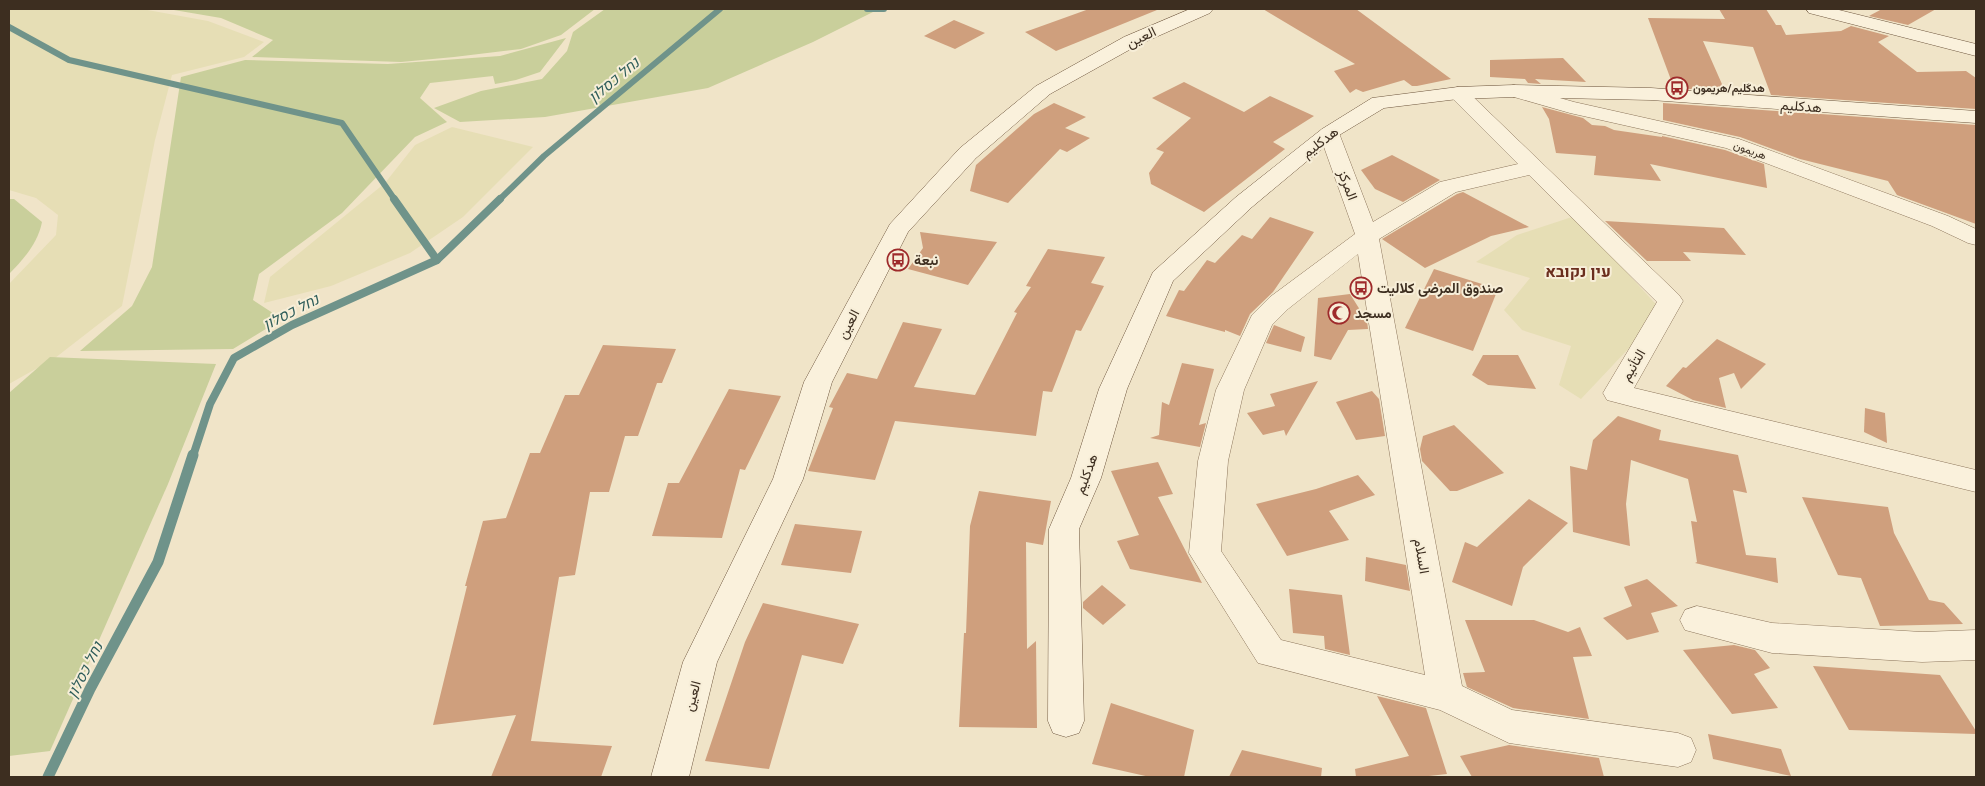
<svg xmlns="http://www.w3.org/2000/svg" width="1985" height="786" font-family="Georgia,Vazirmatn,Heebo,serif">
<rect width="100%" height="100%" fill="#f0e4c8"/>
<g fill="#e6deb5">
<path d="M9 9H142L208 21 264 42 244 57 172 75 155 140 122 306 55 358 9 384V284L56 235 58 215 36 198 9 190Z"/>
<path d="M452 127 533 147 463 217 410 253 331 286 264 303 270 277 385 183 415 145Z"/>
<path d="M1575 216 1663 312 1581 399 1559 385 1571 346 1522 330 1504 310 1530 278 1476 262 1517 235Z"/>
</g>
<g fill="#c9cf9b">
<path d="M168 9H595L561 35 521 49 454 57 401 62 252 57 273 40 221 18Z"/>
<path d="M605 9H879L813 42 708 88 545 117 460 122 434 108 481 91 542 79 567 51 573 32Z"/>
<path d="M566 38 540 72 516 80 495 84 493 76 430 83 420 98 447 122 415 137 342 213 259 274 253 300 282 319 233 349 80 351 132 306 152 267 181 77 245 60 388 64 500 56Z"/>
<path d="M9 199H14L42 222C38 243 23 260 9 274Z"/>
<path d="M50 357 216 364 168 484 50 751 9 756V393Z"/>
</g>
<g fill="none" stroke-linecap="round" stroke-linejoin="round">
<g stroke="#6f938a" stroke-width="6">
<path d="M867 9H884"/>
<path d="M9 27 69 60 342 123 395 200"/>
<path d="M499 200 544 156 720 9"/>
</g>
<g stroke="#6f938a" stroke-width="8">
<path d="M394 199 437 260"/>
<path d="M193 456 210 404 234 358 292 325 437 260 500 199"/>
</g>
<path stroke="#6f938a" stroke-width="11" d="M48 777 90 689 158 562 193 455"/>
</g>
<g fill="#cf9f7d">
<path d="M1089 9H1157V10L1056 51 1025 32Z"/>
<path d="M1263 9H1356L1451 79 1417 86H1412L1404 80 1363 92 1356 89 1350 93 1334 71 1355 64Z"/>
<path d="M1719 9H1766L1776 25H1781L1786 35 1841 31 1851 26 1889 36 1878 42 1917 72 1966 71 1976 78V109L1771 95 1753 47 1703 41 1725 91 1674 88 1648 18 1725 19Z"/>
<path d="M1882 9H1936L1908 25 1869 16Z"/>
<path d="M954 20 985 33 955 49 924 36Z"/>
<path d="M1563 58 1586 82 1535 79 1541 84 1528 83 1525 79 1490 77V60Z"/>
<path d="M1184 82 1244 112 1270 96 1314 116 1273 142 1285 149 1204 212 1151 184 1149 173 1164 152 1156 149 1191 118 1152 98Z"/>
<path d="M1054 103 1086 117 1065 128 1090 138 1067 152 1060 149 1008 203 970 191 976 165 1034 114Z"/>
<path d="M1663 103 1976 125V224L1897 195 1888 181 1800 159 1740 137 1663 120Z"/>
<path d="M1542 107 1583 118 1592 125 1605 126 1614 130 1662 137V136L1725 150 1764 164 1767 188 1650 164 1661 181 1594 175 1596 156 1556 153 1549 119Z"/>
<path d="M1392 155 1440 180 1403 202 1375 189 1361 170Z"/>
<path d="M1463 192 1529 227 1491 236 1425 268 1382 239 1457 194Z"/>
<path d="M1270 217 1314 232 1273 292 1250 314 1240 336 1225 330V332L1166 316 1179 290 1184 291 1207 260 1215 263 1242 235 1252 239Z"/>
<path d="M1605 221 1724 228 1746 255 1683 252 1691 261H1647Z"/>
<path d="M920 232 997 242 968 285 908 269 923 248Z"/>
<path d="M1048 249 1105 257 1091 283 1104 286 1081 331 1076 330 1052 392 1043 391 1036 436 895 421 875 480 808 471 833 408 829 407 847 373 877 379 903 322 942 329 914 387 975 395 1017 313 1014 312 1031 287 1026 286Z"/>
<path d="M1434 269 1498 289 1473 351 1405 328Z"/>
<path d="M1350 294 1367 321 1368 329 1348 330 1331 360 1314 356 1318 298Z"/>
<path d="M1274 325 1305 337 1301 352 1266 343Z"/>
<path d="M1717 339 1766 364 1741 389 1734 373 1719 378 1726 408 1693 400 1666 386 1683 367 1686 368Z"/>
<path d="M603 345 676 349 662 383H657L638 436H625L609 492H590L575 575 559 577 531 741 612 746 601 777H491L516 715 433 725 467 586H465L483 521 506 518 530 453H540L565 395H579Z"/>
<path d="M1483 355H1518L1536 389 1488 385 1472 375Z"/>
<path d="M1182 363 1214 369 1199 425 1206 423 1200 447 1150 438 1159 435 1162 402 1169 405Z"/>
<path d="M1318 381 1286 436 1284 430 1263 435 1247 413 1275 406 1270 394Z"/>
<path d="M729 389 781 396 745 470 740 469 722 538 652 536 668 483H679Z"/>
<path d="M1372 391 1379 399 1385 436 1356 440 1336 402Z"/>
<path d="M1865 408 1885 413 1887 443 1864 432Z"/>
<path d="M1618 416 1661 430 1659 440 1738 455 1747 493 1733 490 1746 555 1776 558 1778 583 1695 563 1697 562 1691 521 1697 522 1688 479 1631 460 1626 504 1630 546 1573 532 1570 466 1587 470 1593 440Z"/>
<path d="M1454 425 1504 473 1457 491H1450L1422 461 1420 449 1423 436Z"/>
<path d="M1158 462 1173 494 1158 497 1202 583 1130 569 1117 541 1139 535 1111 471Z"/>
<path d="M1358 475 1375 495 1329 511 1349 540 1287 556 1256 504 1316 489Z"/>
<path d="M979 491 1051 501 1043 545 1026 542 1027 649 1036 641 1037 728 959 727 964 633H966L970 526Z"/>
<path d="M1802 497 1888 507 1894 533 1929 600 1944 603 1963 624 1880 626 1861 578 1838 575Z"/>
<path d="M1529 499 1568 523 1523 567 1512 606 1452 582 1465 542 1477 547Z"/>
<path d="M795 524 862 531 851 573 781 565Z"/>
<path d="M1366 557 1406 565 1410 591 1365 581Z"/>
<path d="M1647 579 1678 606 1651 613 1659 632 1627 640 1603 618 1632 606 1624 587Z"/>
<path d="M1102 585 1126 605 1103 625 1083 608V602Z"/>
<path d="M1289 589 1342 595 1350 655 1325 649 1324 636 1293 633Z"/>
<path d="M763 603 859 624 843 664 802 655 769 769 705 761 745 642Z"/>
<path d="M1465 620H1534L1568 632 1580 627 1592 656 1573 657 1589 719 1513 708 1467 687 1463 673 1485 672Z"/>
<path d="M1734 645 1755 650 1770 668 1754 674 1778 708 1732 714 1683 650Z"/>
<path d="M1813 666 1940 675 1976 731V734L1849 730Z"/>
<path d="M1377 696 1426 708 1447 774 1420 777H1356L1355 769 1409 756Z"/>
<path d="M1111 703 1194 730 1184 777H1150L1092 764Z"/>
<path d="M1708 734 1781 749 1791 776 1713 759Z"/>
<path d="M1509 745 1599 758 1604 777H1472L1460 756Z"/>
<path d="M1242 750 1322 768 1321 777H1229Z"/>
</g>
<g fill="none" stroke-linecap="round" stroke-linejoin="round">
<g stroke="#8d765c" stroke-width="1">
<g id="street">
<path d="M1514 85 1574 102 1739 139 1948 216 1976 229V245L1968 243 1932 226 1726 148 1570 113 1507 95 1504 91 1507 87Z"/>
<path d="M1458 87 1465 89 1679 295 1683 301 1634 388 1976 470V492L1726 431 1607 400 1603 393 1657 302 1529 175 1456 192 1379 239 1462 686 1512 710 1678 733 1691 738 1696 750 1691 762 1678 767 1509 743 1440 710 1258 663 1189 553 1198 461 1216 390 1252 315 1270 297 1355 234 1319 133 1322 129 1329 127 1336 129 1339 133 1373 222 1440 182 1518 164 1451 97 1448 93 1451 89ZM1358 254 1425 675 1281 640 1221 551 1228 461 1244 390 1272 325 1288 309Z"/>
<path d="M1697 606 1772 623 1922 632 1976 630V660L1922 662 1772 653 1685 630 1680 620 1685 610Z"/>
</g>
</g>
<g stroke="#6f573f" stroke-width="1">
<g id="secondary">
<path d="M1190 9H1213L1210 13 1138 45 1050 94 976 158 908 232 832 382 803 479 717 662 689 777H651L683 662 773 479 804 382 890 224 960 148 1036 86 1124 37Z"/>
<path d="M1806 9H1835L1976 44V56L1809 13Z"/>
<path d="M1514 85 1651 88 1976 111V123L1651 100 1514 97 1458 99 1384 108 1336 137 1252 207 1173 281 1127 389 1101 478 1079 529 1084 721 1079 733 1066 737 1053 733 1048 721 1049 529 1071 478 1099 389 1153 272 1236 197 1322 129 1372 98 1458 87Z"/>
</g>
</g>
<use href="#street" fill="#faf1dc" fill-rule="evenodd"/>
<use href="#secondary" fill="#faf1dc" fill-rule="evenodd"/>
</g>
<defs>
<g id="bus-ring" transform="scale(1.125)"><circle r="9.5" fill="#f7eed8" stroke="#9e2a2b" stroke-width="1.5"/><path d="M-5-6H5V4H4V6H2V4H-2V6H-4V4H-5ZM-3.5-4V0h7V-4ZM-3.5 1.2v1.5H-2V1.2ZM2 1.2v1.5H3.5V1.2Z" fill="#9e2a2b"/></g>
<g id="mosque-ring" transform="scale(1.125)"><circle r="9.5" fill="#f7eed8" stroke="#9e2a2b" stroke-width="1.5"/><path d="M3.5-4.9A6 6 0 1 0 3.5 4.9A5 5 0 1 1 3.5-4.9Z" fill="#9e2a2b"/></g>
</defs>
<g fill-rule="evenodd">
<use href="#bus-ring" x="1677" y="88"/>
<use href="#bus-ring" x="898" y="260"/>
<use href="#bus-ring" x="1361" y="288"/>
<use href="#mosque-ring" x="1339" y="313"/>
</g>
<g text-anchor="middle" stroke-width="4" stroke-linejoin="round" paint-order="stroke">
<g font-size="11" font-weight="bold" fill="#3d2e20" stroke="#f7eed8" text-anchor="start">
<text x="1693" y="92">هدكَليم/هريمون</text>
</g>
<g font-size="11" fill="#3d2e20" stroke="#f7eed8">
<text transform="translate(1750 150) rotate(20)" y="4">هريمون</text>
</g>
<g font-size="14" fill="#3d2e20" stroke="#f7eed8">
<text transform="translate(1141 37) rotate(-26)" y="5">العين</text>
<text transform="translate(1801 106) rotate(4)" y="5">هدكليم</text>
<text transform="translate(1320 142) rotate(-37)" y="5">هدكليم</text>
<text transform="translate(1348 185) rotate(69)" y="5">المركز</text>
<text transform="translate(848 324) rotate(-62)" y="5">العين</text>
<text transform="translate(1633 365) rotate(-60)" y="5">التأنيم</text>
<text transform="translate(1086 474) rotate(-70)" y="5">هدكليم</text>
<text transform="translate(1422 556) rotate(80)" y="5">السلام</text>
<text transform="translate(692 696) rotate(-75)" y="5">العين</text>
</g>
<g font-size="14" font-weight="bold" fill="#3d2e20" stroke="#f7eed8" text-anchor="start">
<text x="914" y="265">نبعة</text>
<text x="1377" y="293">صندوق المرضى كلاليت</text>
<text x="1355" y="318">مسجد</text>
</g>
<g font-size="15" font-style="italic" fill="#2f5d5a" stroke="#f7eed8">
<text transform="translate(614 80) rotate(-40)" y="5">נחל כסלון</text>
<text transform="translate(291 312) rotate(-27)" y="5">נחל כסלון</text>
<text transform="translate(85 670) rotate(-63)" y="5">נחל כסלון</text>
</g>
<g font-size="16" font-weight="bold" fill="#6b2e1e" stroke="#f7eed8">
<text x="1578" y="277">עין נקובא</text>
</g>
</g>
<rect width="1985" height="786" fill="none" stroke="#3d2e20" stroke-width="20"/>
</svg>
